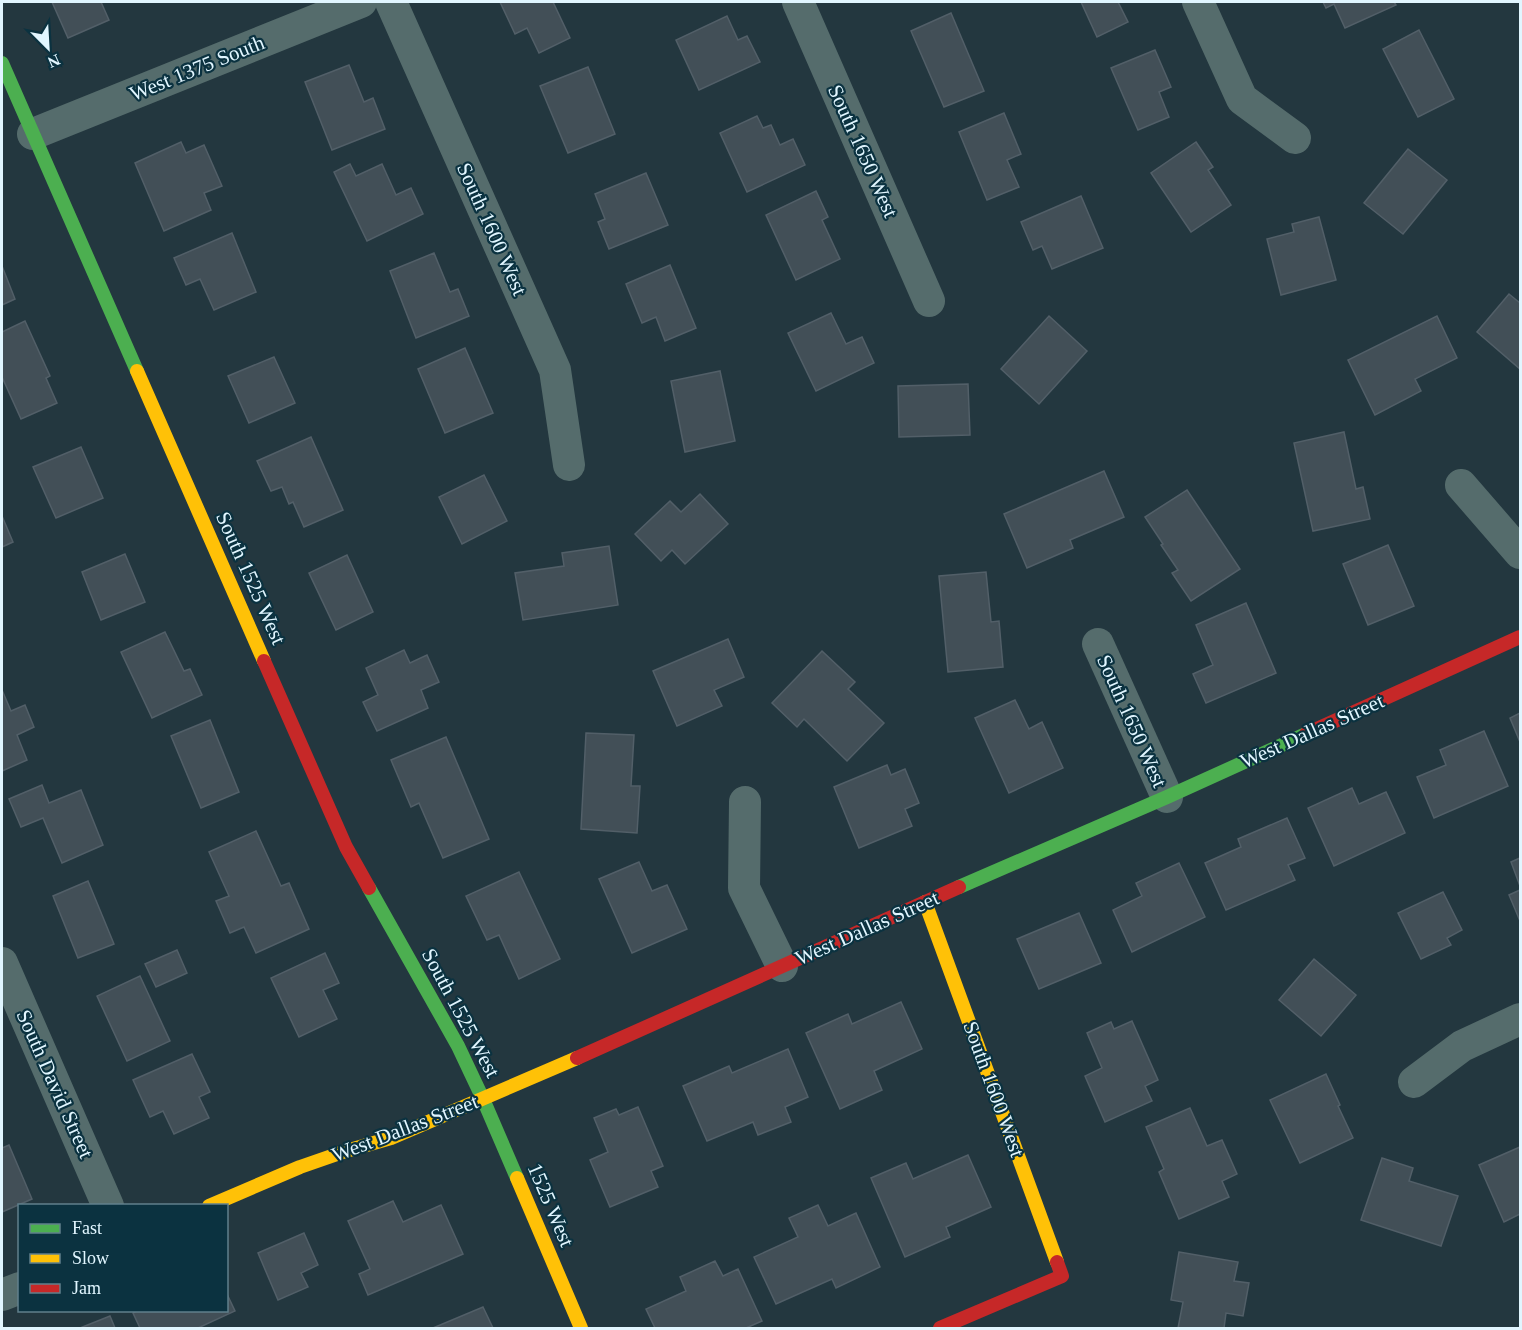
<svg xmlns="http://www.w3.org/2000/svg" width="1522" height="1330" font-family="'Times New Roman',serif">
<rect width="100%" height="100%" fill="#23373f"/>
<g fill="#424f57" stroke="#525f68" stroke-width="1.5">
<path d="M52 2H101L109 20 68 38Z"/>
<path d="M500 2H553L570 38 539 53 527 28 515 34Z"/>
<path d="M1081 2H1118L1128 22 1097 37Z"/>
<path d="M1323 2H1394L1396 5 1345 28 1334 4 1326 8Z"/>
<path d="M951 13 984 91 944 107 911 31Z"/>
<path d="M727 16 738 40 747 36 760 62 699 90 676 40Z"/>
<path d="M1419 30 1454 99 1418 117 1383 49Z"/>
<path d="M1155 50 1171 87 1159 92 1169 117 1138 130 1111 68Z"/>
<path d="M349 65 364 102 373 98 385 129 332 150 305 82Z"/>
<path d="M588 67 615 134 568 153 540 86Z"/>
<path d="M1004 113 1021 154 1007 160 1019 187 987 200 959 132Z"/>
<path d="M757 116 763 128 771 125 780 145 793 139 805 165 747 192 720 133Z"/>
<path d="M181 142 186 153 204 145 222 186 204 193 211 210 164 231 135 163Z"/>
<path d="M1196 142 1213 167 1208 170 1231 205 1191 232 1151 173Z"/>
<path d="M1408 149 1447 180 1403 234 1364 203Z"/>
<path d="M350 164 356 176 382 164 396 195 411 188 423 214 367 241 334 172Z"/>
<path d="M646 173 668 225 609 249 598 222 605 219 595 194Z"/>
<path d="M816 191 828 217 822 220 840 259 796 280 766 215Z"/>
<path d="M1081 196 1103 248 1052 269 1042 246 1033 250 1021 222Z"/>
<path d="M1319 217 1336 280 1281 295 1267 239 1294 232 1292 224Z"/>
<path d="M232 233 256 292 214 310 200 279 186 285 174 258Z"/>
<path d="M434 253 450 292 458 289 469 316 416 338 390 271Z"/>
<path d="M670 265 696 328 665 341 656 317 642 323 626 284Z"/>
<path d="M2 266 15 299 2 305Z"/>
<path d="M1509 294 1520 303V369L1477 332Z"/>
<path d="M831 313 846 344 862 337 874 363 816 391 788 333Z"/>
<path d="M1049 316 1087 351 1039 404 1001 369Z"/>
<path d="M1437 316 1457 358 1415 379 1421 391 1375 415 1348 360Z"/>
<path d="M25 321 50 376 46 378 57 403 21 419 2 377V332Z"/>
<path d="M465 348 493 413 445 433 418 369Z"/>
<path d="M274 357 295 403 249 423 228 376Z"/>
<path d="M720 371 735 441 685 452 671 381Z"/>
<path d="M968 384 970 435 899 437 898 386Z"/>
<path d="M1344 432 1356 489 1363 487 1370 519 1313 531 1294 443Z"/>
<path d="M311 437 343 510 304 527 293 502 289 504 282 487 271 491 257 461Z"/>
<path d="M81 447 103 498 56 518 33 467Z"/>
<path d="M1104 471 1124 517 1070 540 1073 548 1027 568 1004 514Z"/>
<path d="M484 475 507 521 462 544 439 497Z"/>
<path d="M1187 490 1240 569 1191 601 1172 573 1178 570 1161 545 1163 544 1145 517Z"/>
<path d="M700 494 728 524 685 564 672 550 661 561 635 534 670 501 681 512Z"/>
<path d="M2 516 13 542 2 547Z"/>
<path d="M1388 545 1414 606 1368 625 1343 564Z"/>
<path d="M609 546 618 605 523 620 515 573 564 566 562 553Z"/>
<path d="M125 554 145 602 101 620 82 572Z"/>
<path d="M347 555 373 612 336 630 309 573Z"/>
<path d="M986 572 991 622 999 621 1003 667 948 672 939 576Z"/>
<path d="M1246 603 1276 673 1206 703 1193 674 1213 665 1196 625Z"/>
<path d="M165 632 184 671 190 669 202 695 152 718 121 652Z"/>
<path d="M728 639 744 677 714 690 722 706 677 726 653 671Z"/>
<path d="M404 650 410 663 427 655 439 682 421 690 428 708 377 731 363 702 378 695 366 668Z"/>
<path d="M822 651 855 682 848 689 884 723 847 761 804 719 797 727 772 703Z"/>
<path d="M2 690 11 711 25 705 34 727 17 735 27 760 2 771Z"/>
<path d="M1015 700 1029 729 1042 722 1063 768 1009 793 975 718Z"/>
<path d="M1520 713V742L1510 718Z"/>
<path d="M210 720 239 792 201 808 171 736Z"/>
<path d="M1484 731 1508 786 1434 818 1417 777 1446 765 1440 750Z"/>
<path d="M586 733 634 735 631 786H640L637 833 581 829Z"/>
<path d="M446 737 489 839 443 858 419 803 411 807 391 760Z"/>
<path d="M887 765 891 775 905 769 919 803 905 809 912 826 859 848 834 787Z"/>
<path d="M42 785 49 803 81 790 103 845 62 863 43 818 21 827 9 799Z"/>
<path d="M1352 788 1359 804 1386 792 1405 833 1334 866 1308 808Z"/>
<path d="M1287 818 1305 858 1288 865 1295 880 1226 910 1205 863 1241 847 1238 839Z"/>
<path d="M256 831 281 886 289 883 309 929 256 953 244 927 230 933 216 901 229 896 209 852Z"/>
<path d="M1520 858V886L1511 862Z"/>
<path d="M639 862 652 891 667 885 687 929 632 953 599 879Z"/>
<path d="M1179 863 1205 917 1132 952 1113 910 1142 896 1136 883Z"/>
<path d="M519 872 560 959 519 979 499 935 487 940 466 896Z"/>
<path d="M88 881 114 944 78 958 53 896Z"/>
<path d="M1520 890V921L1509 895Z"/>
<path d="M1443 892 1462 930 1447 938 1451 945 1421 959 1398 913Z"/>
<path d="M1079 913 1101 963 1039 989 1017 939Z"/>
<path d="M177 950 187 973 156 987 145 964Z"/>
<path d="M325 953 339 983 323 990 337 1019 299 1037 271 978Z"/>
<path d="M1314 959 1356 995 1321 1036 1279 1000Z"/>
<path d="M140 976 170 1041 127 1061 97 996Z"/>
<path d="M901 1002 922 1049 874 1071 882 1090 840 1109 806 1033 848 1014 852 1024Z"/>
<path d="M1132 1021 1158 1080 1145 1086 1152 1101 1105 1122 1085 1076 1102 1068 1087 1033 1111 1022 1114 1029Z"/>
<path d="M788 1049 808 1097 785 1107 791 1122 758 1135 753 1122 707 1141 683 1086 729 1066 732 1073Z"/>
<path d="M192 1054 210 1092 199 1097 209 1118 174 1134 163 1111 150 1117 133 1080Z"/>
<path d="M1326 1074 1340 1105 1338 1106 1353 1138 1300 1163 1270 1100Z"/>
<path d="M638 1107 663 1166 651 1171 658 1187 610 1207 590 1160 608 1152 594 1118 616 1109 619 1115Z"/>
<path d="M1190 1108 1207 1146 1222 1140 1237 1174 1222 1181 1229 1197 1179 1219 1159 1172 1164 1169 1146 1127Z"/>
<path d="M9 1145 32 1199 2 1212V1148Z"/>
<path d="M1520 1147V1214L1504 1222 1479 1165Z"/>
<path d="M968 1155 991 1207 946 1227 950 1237 905 1257 871 1178 906 1163 913 1179Z"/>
<path d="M1382 1158 1413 1168 1409 1181 1458 1196 1441 1246 1361 1220Z"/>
<path d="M393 1201 403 1222 441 1205 463 1254 368 1295 359 1274 370 1269 348 1221Z"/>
<path d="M818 1205 828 1226 856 1213 880 1267 836 1288 832 1279 776 1304 754 1257 798 1237 789 1218Z"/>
<path d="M304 1233 318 1265 301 1273 308 1287 278 1300 258 1253Z"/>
<path d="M1179 1252 1238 1262 1234 1281 1249 1283 1243 1316 1226 1313 1224 1328H1178L1183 1302 1171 1300Z"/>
<path d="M715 1261 723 1276 738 1269 762 1321 746 1328H655L646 1309 686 1291 680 1277Z"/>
<path d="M226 1292 235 1311 198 1328H140L133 1313 138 1310H226Z"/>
<path d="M483 1307 493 1328H433Z"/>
<path d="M110 1316 115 1328H80Z"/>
</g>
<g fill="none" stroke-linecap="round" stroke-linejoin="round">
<g stroke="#556c6c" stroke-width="32">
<path d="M391 2 555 370 569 465"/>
<path d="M798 2 929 301"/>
<path d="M1198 2 1242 99 1295 138"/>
<path d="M33 134 361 2"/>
<path d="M1461 485 1520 553"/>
<path d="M1098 644 1167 797"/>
<path d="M745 802 744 888 782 966"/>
<path d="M2 963 108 1206"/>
<path d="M1414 1082 1462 1046 1520 1019"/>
<path d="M2 1295 20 1288"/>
</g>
<g stroke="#4caf50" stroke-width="14">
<path d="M2 63 137 371"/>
<path d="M959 887 1167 797 1306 734"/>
<path d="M369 888 458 1046 483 1099 517 1178"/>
</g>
<g stroke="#ffc107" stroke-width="14">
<path d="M137 371 264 661"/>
<path d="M925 902 1057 1262"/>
<path d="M517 1178 581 1328"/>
<path d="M209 1206 300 1167 346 1151 391 1138 577 1058"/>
</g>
<g stroke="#c62828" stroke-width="14">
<path d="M264 661 346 847 369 888"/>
<path d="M1306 734 1520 637"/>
<path d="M577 1058 959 887"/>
<path d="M940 1328 1062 1276 1057 1262"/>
</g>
</g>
<g text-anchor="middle" stroke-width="4.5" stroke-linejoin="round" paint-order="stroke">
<g font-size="21" fill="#e1f6ff" stroke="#0b3240">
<text transform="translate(197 68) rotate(-22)" y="7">West 1375 South</text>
<text transform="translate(863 151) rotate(66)" y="7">South 1650 West</text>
<text transform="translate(492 229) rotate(66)" y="7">South 1600 West</text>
<text transform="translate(251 578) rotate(66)" y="7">South 1525 West</text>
<text transform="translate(1132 721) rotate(66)" y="7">South 1650 West</text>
<text transform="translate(1312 731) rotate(-24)" y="7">West Dallas Street</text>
<text transform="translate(867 928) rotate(-24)" y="7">West Dallas Street</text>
<text transform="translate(461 1013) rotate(62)" y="7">South 1525 West</text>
<text transform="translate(55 1084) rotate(66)" y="7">South David Street</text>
<text transform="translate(994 1089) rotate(70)" y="7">South 1600 West</text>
<text transform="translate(405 1128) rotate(-21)" y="7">West Dallas Street</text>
<text transform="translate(551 1205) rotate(67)" y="7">1525 West</text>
</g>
</g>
<rect width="1522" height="1330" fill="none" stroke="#e1f6ff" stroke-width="6"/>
<rect x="18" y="1204" width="210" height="108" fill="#0b3240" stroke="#61808c" stroke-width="1.5"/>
<rect x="30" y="1224" width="30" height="9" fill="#4caf50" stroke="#61808c" stroke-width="1.5"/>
<text x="72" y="1234" font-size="18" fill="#e1f6ff">Fast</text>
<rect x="30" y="1254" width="30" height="9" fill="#ffc107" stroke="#61808c" stroke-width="1.5"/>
<text x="72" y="1264" font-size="18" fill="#e1f6ff">Slow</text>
<rect x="30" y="1284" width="30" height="9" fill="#c62828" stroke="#61808c" stroke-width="1.5"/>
<text x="72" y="1294" font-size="18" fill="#e1f6ff">Jam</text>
<g transform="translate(48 48) rotate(156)" stroke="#0b3240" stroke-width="4.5" paint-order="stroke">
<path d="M0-4.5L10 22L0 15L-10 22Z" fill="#e1f6ff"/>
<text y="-9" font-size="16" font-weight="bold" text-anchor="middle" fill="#e1f6ff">N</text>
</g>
</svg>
